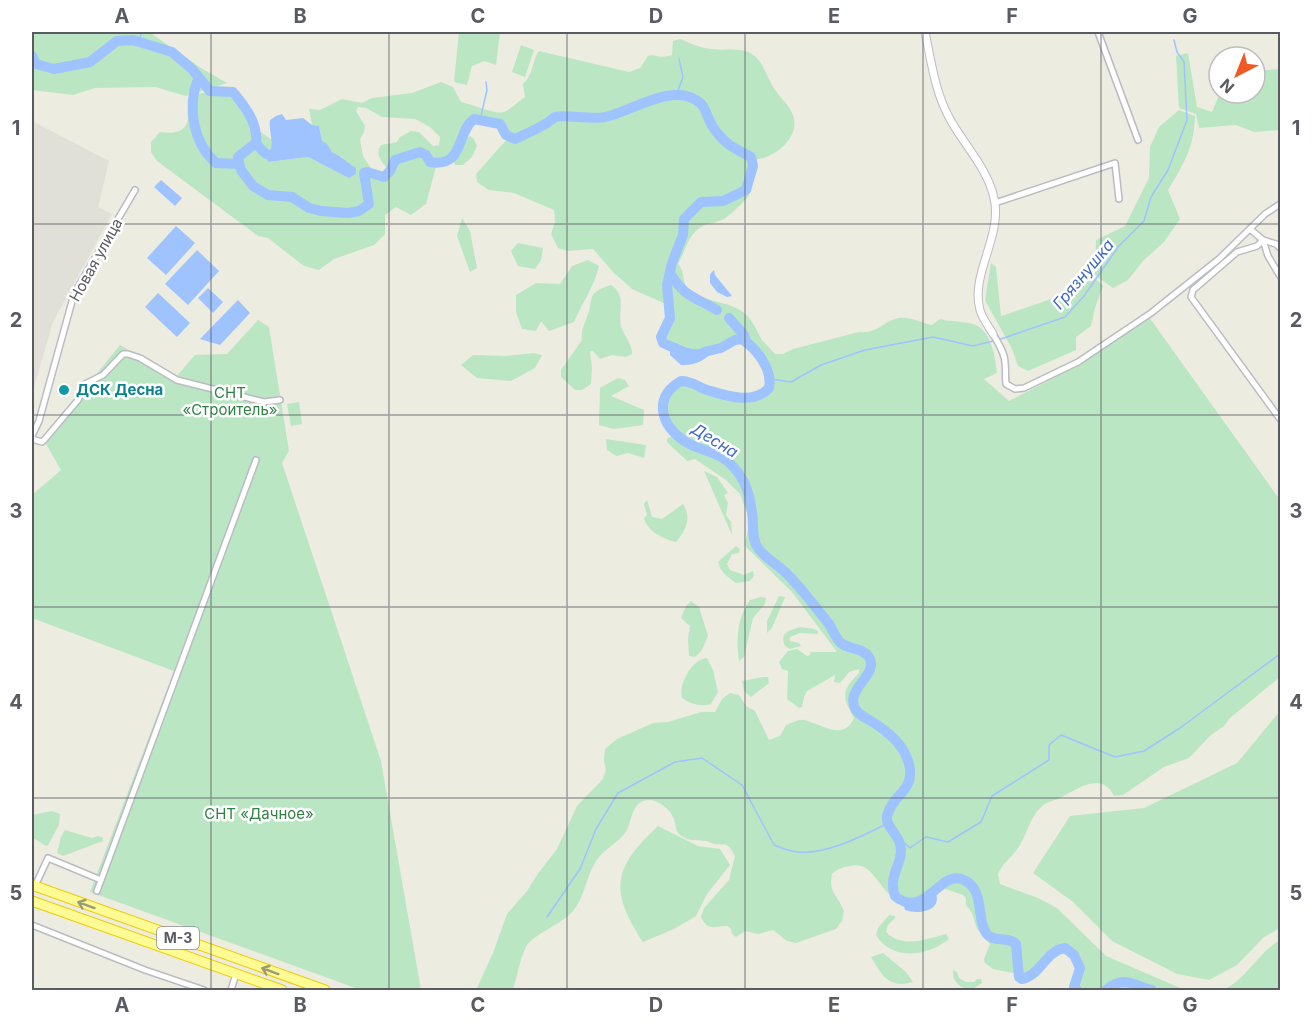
<svg xmlns="http://www.w3.org/2000/svg" width="1312" height="1022" font-family="Inter,sans-serif">
<rect width="100%" height="100%" fill="#edece0"/>
<path fill="#e0dfd8" d="M32 121 109 161 98 207 112 214 53 322 32 394Z"/>
<g fill="#bbe6c3" fill-rule="evenodd">
<path d="M32 32H149L201 68 227 83 186 96 155 87 95 88 73 95 32 90Z"/>
<path d="M459 32H500L496 65 484 61 472 66 467 85 454 82Z"/>
<path d="M680 39C690 43 700 48 711 49 724 51 740 47 752 54 762 60 766 74 772 85 777 95 789 104 793 115 801 138 774 159 753 160L746 190 749 196C741 204 733 213 724 219 715 224 704 223 697 230 688 237 684 254 678 264 686 272 681 285 691 293 699 299 727 302 740 310 752 317 755 328 762 340 766 345 771 349 775 354H783L793 349 859 332C879 334 884 320 899 318 910 316 922 323 932 325L940 319C951 322 963 321 973 324 992 330 995 357 997 373L984 379 1009 401 1083 363 1149 317 1280 500V677L1230 718 1224 726 1211 735 1189 758 1164 767 1123 795 1114 796C1102 771 1079 788 1062 797 1055 801 1047 801 1041 807 1030 817 1027 835 1018 848 1012 857 1002 864 998 874L1000 884 1038 898 1057 908 1106 956 1185 990H1077L1074 987 1080 968 1074 955 1065 948C1044 951 1037 983 1019 977L1018 974 993 969 985 963 984 959 990 944 977 929 972 913 966 905V899L963 895 945 889 943 884C931 894 920 905 903 902L893 894H889C877 883 870 861 850 866 843 867 837 869 832 874 828 893 838 895 844 911L842 921 836 929 796 943 787 941 773 930 758 934 745 931 736 937 732 934 731 929 728 926C716 925 708 933 701 917L704 908 729 880 735 856C727 841 728 846 714 844 711 843 708 841 705 841 699 840 693 841 687 839 686 838 681 836 679 834 675 830 676 823 673 817 670 809 657 799 648 800 631 801 632 822 626 832 619 842 606 848 599 857 586 873 586 896 573 911 561 925 533 934 526 947 519 960 518 977 512 990H476L493 953 507 914 527 891 537 875 557 849 577 806 603 779 606 770 604 760 605 749 617 739 653 723 668 722 701 712H715L722 699 730 693 739 695 746 706 755 711 769 740 780 736 786 725C792 723 799 719 804 720 822 724 844 742 854 718 842 697 841 691 859 673V669L849 672 840 683 834 682 835 675 807 691 804 697 802 707 799 708 787 699 788 671 782 669 779 662 788 651 797 649 807 656 810 655 811 652H837L792 592 746 547 745 543 750 522 740 494 726 480 695 459 687 461 667 442V439L673 436 692 449 713 454C702 448 690 446 680 437 664 424 656 407 671 390 673 386 677 382 682 381 689 379 697 385 703 388 710 391 718 392 726 394 742 399 756 402 769 388 774 370 757 349 742 339L735 340 721 348 695 355 671 348 663 343 661 337 670 318 668 305 632 289 613 272 593 249 567 251 558 248 551 234 555 222 554 210 514 193 489 190 477 182 476 174 508 138 500 124C447 106 478 153 437 163L426 204 411 215 396 207 385 215V234L374 245 334 259 319 270 304 266 268 238 258 236 157 161 151 152V142L160 132C185 136 191 125 188 102 198 89 218 91 233 92L244 106 257 132 259 131 272 140 270 152 266 155 268 162 308 157 350 178 346 163 342 157 332 152 322 141 319 126 312 125 309 109 320 110 342 99 362 103 372 98 412 93 441 82 453 87 461 102C472 104 495 115 504 112 511 109 519 101 525 97L523 84C535 72 531 62 539 51L629 72 640 68 648 56 652 55 662 57 672 55 673 41ZM358 107 366 108 382 117 415 119 430 127 440 137 439 145 433 146 419 132 411 131 400 137 397 142 381 145C374 156 383 162 389 171L384 177 374 173 363 156 360 139 364 132 365 126 356 111Z"/>
<path d="M521 45 534 50 525 77 512 72Z"/>
<path d="M1188 53 1197 107 1212 112 1220 93H1255V71L1279 69 1280 130 1254 132 1236 125 1199 128 1196 114 1179 108 1176 56Z"/>
<path d="M1179 110 1195 116C1194 148 1184 163 1168 190L1180 219 1164 242 1143 261 1128 280 1113 288 1095 275 1096 240 1125 226 1149 178 1150 147 1159 127Z"/>
<path d="M470 136 474 139 477 146 472 157 463 165H455L453 160 462 148 464 140Z"/>
<path d="M462 218 470 231 477 268 470 272 457 236Z"/>
<path d="M518 243 543 248 541 260 535 269 518 266 511 251Z"/>
<path d="M588 260 599 266C594 287 582 303 574 322L549 331 541 321 536 331 522 329 516 312V295L536 283 560 284 572 266Z"/>
<path d="M991 263 996 267 1001 316 1054 298 1067 291 1092 264V275L1103 286 1095 308 1091 326 1076 337V350L1028 371 1018 366 1012 349 985 300Z"/>
<path d="M611 285C627 295 618 311 621 326 624 336 632 343 632 354L626 357 612 355 600 359 593 351H590L592 367 591 384 582 390H575L561 377V370L582 340C581 329 584 326 587 317 595 296 585 294 611 285Z"/>
<path d="M258 320 269 327 289 451 282 463 381 761 421 990H361L90 892 174 671 32 618V495L61 470 42 437 69 408 120 345 176 377 195 355 227 354Z"/>
<path d="M534 353 542 355 535 368 511 381 477 378 461 365 473 355 505 356Z"/>
<path d="M618 378 625 380 629 386 611 396 644 410 643 425 614 429 599 425 600 388Z"/>
<path d="M299 402 302 424 291 426 287 404Z"/>
<path d="M606 439 646 445 644 458 628 453 616 456 607 450Z"/>
<path d="M704 471 717 477 728 493 724 495 728 503 726 515 731 522 732 535Z"/>
<path d="M647 500 652 517 662 519 683 504C692 519 686 530 676 542 663 539 647 531 644 518L647 515 644 504Z"/>
<path d="M736 546 740 549 739 553 732 554 727 564 730 570 744 575 753 571 754 576 750 581 736 583C727 577 721 572 718 562Z"/>
<path d="M779 596 785 597 772 628 767 633V621Z"/>
<path d="M761 597 766 598 765 604 753 618 744 657 739 661C736 639 737 618 750 600Z"/>
<path d="M691 601 699 607 708 636 702 650 695 657 689 656 688 639 690 626 681 618 686 606Z"/>
<path d="M800 627 814 629 818 631V634L800 633 790 637V641L799 643 801 646 790 649 785 646C779 632 789 631 800 627Z"/>
<path d="M707 658 713 670 718 692 711 704C701 707 690 704 682 698 678 684 692 659 707 658Z"/>
<path d="M763 677H768L769 683 751 697 744 691 742 681Z"/>
<path d="M1280 711V928L1264 937 1237 965 1209 980 1177 974 1112 941 1073 902 1033 873 1070 816 1144 808 1237 763Z"/>
<path d="M52 811 60 814 59 825 48 845 46 846 32 837V815Z"/>
<path d="M658 826 698 846 720 849 730 865 707 894 696 916 674 929 643 942C609 890 613 868 658 826Z"/>
<path d="M65 830 92 838 98 836 103 838V841L63 856 57 853 61 837Z"/>
<path d="M889 915 895 916V918L888 925 886 932C903 949 926 939 946 934L949 939C928 956 893 962 876 935L878 928Z"/>
<path d="M1280 940V990H1223C1246 980 1258 953 1280 940Z"/>
<path d="M883 953 906 972 913 982C888 989 882 975 871 957Z"/>
<path d="M953 970 957 972 959 978 966 982H974L977 979H981L982 983 971 990C960 988 952 982 953 970Z"/>
</g>
<g fill="#9ec3ff">
<path d="M282 114 286 120 303 118 312 125 319 126 322 141 327 144 332 152C342 156 347 163 356 168V174L349 178 308 157 268 162 266 155C277 146 268 133 270 120L276 116Z"/>
<path d="M161 180 182 198 175 206 154 187Z"/>
<path d="M176 226 195 243 166 275 147 258Z"/>
<path d="M197 250 219 271 188 305 165 284Z"/>
<path d="M714 270 715 275 732 296 727 297 717 292 710 283V274Z"/>
<path d="M208 288 223 302 213 313 198 298Z"/>
<path d="M158 293 190 323 177 337 145 307Z"/>
<path d="M238 300 250 313 220 345 200 339Z"/>
<path d="M676 343C689 350 697 351 711 346L715 348C708 360 694 366 681 365L670 355V347Z"/>
<path d="M935 891C944 911 919 915 905 910L903 902H917Z"/>
</g>
<g fill="none" stroke-linecap="round" stroke-linejoin="round">
<g stroke="#9ec3ff" stroke-width="1.5">
<path d="M138 42 141 35 140 32"/>
<path d="M676 96 683 77 679 59"/>
<path d="M480 120 487 90 486 82"/>
<path d="M998 340 1065 317 1084 296 1118 247 1144 221 1151 197 1168 170 1187 120 1184 62 1177 52 1174 40"/>
<path d="M771 379 791 382 821 365 865 350 933 337 973 346 993 341"/>
<path d="M898 837 910 848 926 837 948 842 981 822 992 796 1049 760V745L1061 735 1115 757 1144 751 1180 728 1280 654"/>
<path d="M547 917 580 869 596 829 618 793 675 762 702 758 742 785 774 845C780 847 786 850 792 851 820 858 863 836 888 823"/>
</g>
<g stroke="#9ec3ff" stroke-width="10">
<path d="M32 56 36 64 54 69 90 62 117 41 133 40 172 52 192 69 210 91 233 92C245 107 258 122 256 143L238 157 241 170 253 186 268 195 292 197 309 208 321 211 348 213 359 211 369 204 364 173 367 172 384 177 390 171 395 160 420 152 426 155 430 162C465 168 456 132 474 119L500 124 506 135 515 139C526 134 537 129 547 123 549 122 553 118 555 117 564 114 592 120 605 117 632 111 670 84 696 100 707 106 706 117 713 127 724 144 734 148 751 157L753 166 746 190 723 201 701 202 684 219 683 235 672 263 667 285 670 318 661 337 663 343 681 351"/>
<path d="M198 79C187 107 193 143 216 163L239 164"/>
<path d="M256 143C263 152 266 158 279 154"/>
<path d="M670 273C684 297 695 297 717 310"/>
<path d="M729 318 744 335 746 342"/>
<path d="M704 352 721 348 735 340 742 339C757 349 773 370 769 388 753 405 727 396 707 390 698 387 692 381 681 381 652 398 661 426 686 442 697 449 712 451 723 458 733 464 739 473 744 482 748 491 751 503 752 513 754 524 751 539 758 548 765 558 776 563 785 572 801 587 815 607 829 624 833 630 836 639 841 643 850 650 862 647 869 657 880 675 843 689 856 710 859 715 866 718 871 721 887 731 904 744 909 764 916 791 892 794 887 816 885 826 898 834 900 844 905 862 887 875 895 896 925 921 940 868 964 880 985 890 976 917 986 933 993 943 1008 936 1016 944L1019 977 1022 979C1041 975 1045 951 1065 948L1074 955 1080 968 1074 987 1077 990"/>
<path d="M1106 990C1124 975 1132 985 1152 990"/>
</g>
<g stroke="#bbbcc3" stroke-width="8">
<g id="minor">
<path d="M1098 32 1138 140"/>
<path d="M995 203 1115 163 1119 199"/>
<path d="M1250 229 1263 240 1268 256 1280 276"/>
<path d="M1280 248 1276 244 1263 240 1257 246 1237 252 1193 290 1191 297 1280 419"/>
<path d="M993 334C998 343 1005 353 1005 363 1006 370 1005 376 1006 384L1015 389 1024 388 1078 362 1151 313 1219 259 1265 214 1280 204"/>
<path d="M32 436 39 421 74 294 135 190"/>
<path d="M32 439 42 442 45 439 78 400 85 384 103 375 123 354H128L140 358 177 380 264 402 280 400"/>
<path d="M35 886 48 858 101 880"/>
<path d="M97 891 256 460"/>
<path d="M32 925 145 970 204 990"/>
<path d="M231 990 236 974"/>
</g>
</g>
<g stroke="#bbbcc3" stroke-width="9">
<path id="tertiary" d="M925 32C931 60 935 93 950 119 964 145 988 169 994 198 1003 236 970 274 980 310 982 318 989 327 993 334"/>
</g>
<g stroke="#edcd00" stroke-width="11">
<g id="trunk">
<path d="M32 885 325 990"/>
<path d="M32 901 282 990"/>
</g>
</g>
<use href="#minor" stroke="#fff" stroke-width="5"/>
<use href="#tertiary" stroke="#fff" stroke-width="7"/>
<use href="#trunk" stroke="#fefa94" stroke-width="9"/>
</g>
<defs><path id="oneway-shaft" d="M-6 0H5M1.5-3L5.5 0L1.5 3" fill="none" stroke-width="1.6" stroke-linecap="round" stroke-linejoin="round" transform="scale(1.5)"/></defs>
<g stroke="#9b9b76">
<use href="#oneway-shaft" transform="translate(86 905) rotate(-160)"/>
<use href="#oneway-shaft" transform="translate(270 971) rotate(-160)"/>
</g>
<path fill="none" stroke="#595b62" stroke-width="1.5" stroke-opacity="0.55" d="M211 32V990M389 32V990M567 32V990M745 32V990M923 32V990M1101 32V990M32 224H1280M32 415H1280M32 607H1280M32 798H1280"/>
<circle fill="#0f9aa8" stroke="#fff" stroke-width="2" cx="64" cy="390" r="6"/>
<g text-anchor="middle" stroke-width="5" stroke-linejoin="round" paint-order="stroke">
<rect fill="#fff" stroke="#8b8c91" stroke-width="1.5" x="157" y="927" width="42" height="22" rx="4.5"/>
<g font-size="14" font-weight="bold" fill="#595b62">
<text x="178" y="943">М-3</text>
</g>
<g font-size="15" fill="#595b62" stroke="#fff">
<text transform="translate(96 260) rotate(-61)" y="5">Новая улица</text>
</g>
<g font-size="15" font-weight="bold" fill="#0d838f" stroke="#fff" text-anchor="start">
<text x="76" y="395">ДСК Десна</text>
</g>
<g font-size="15" fill="#308243" stroke="#fff">
<text x="230" y="398">СНТ<tspan x="230" dy="17">«Строитель»</tspan></text>
<text x="259" y="819">СНТ «Дачное»</text>
</g>
<g font-size="16" font-style="italic" fill="#3d67c6" stroke="#fff">
<text transform="translate(1083 274) rotate(-50)" y="6">Грязнушка</text>
<text transform="translate(715 440) rotate(31)" y="6">Десна</text>
</g>
</g>
<rect width="1312" height="1022" fill="none" stroke="#ffffff" stroke-width="66"/>
<g transform="translate(1237 75) rotate(222)"><circle r="28" fill="#ffffff" stroke="#bdbdc0" stroke-width="1.5"/>
<path d="M0-4.5L10 22L0 15L-10 22Z" fill="#ee5924"/>
<text y="-9" font-size="16" font-weight="bold" text-anchor="middle" fill="#595b62">N</text>
</g>
<rect x="33" y="33" width="1246" height="956" fill="none" stroke="#595b62" stroke-width="2"/>
<g font-size="20" text-anchor="middle" font-weight="bold" fill="#595b62">
<text x="122" y="23">A</text>
<text x="300" y="23">B</text>
<text x="478" y="23">C</text>
<text x="656" y="23">D</text>
<text x="834" y="23">E</text>
<text x="1012" y="23">F</text>
<text x="1190" y="23">G</text>
<text x="16" y="135">1</text>
<text x="1296" y="135">1</text>
<text x="16" y="327">2</text>
<text x="1296" y="327">2</text>
<text x="16" y="518">3</text>
<text x="1296" y="518">3</text>
<text x="16" y="709">4</text>
<text x="1296" y="709">4</text>
<text x="16" y="900">5</text>
<text x="1296" y="900">5</text>
<text x="122" y="1012">A</text>
<text x="300" y="1012">B</text>
<text x="478" y="1012">C</text>
<text x="656" y="1012">D</text>
<text x="834" y="1012">E</text>
<text x="1012" y="1012">F</text>
<text x="1190" y="1012">G</text>
</g>
</svg>
